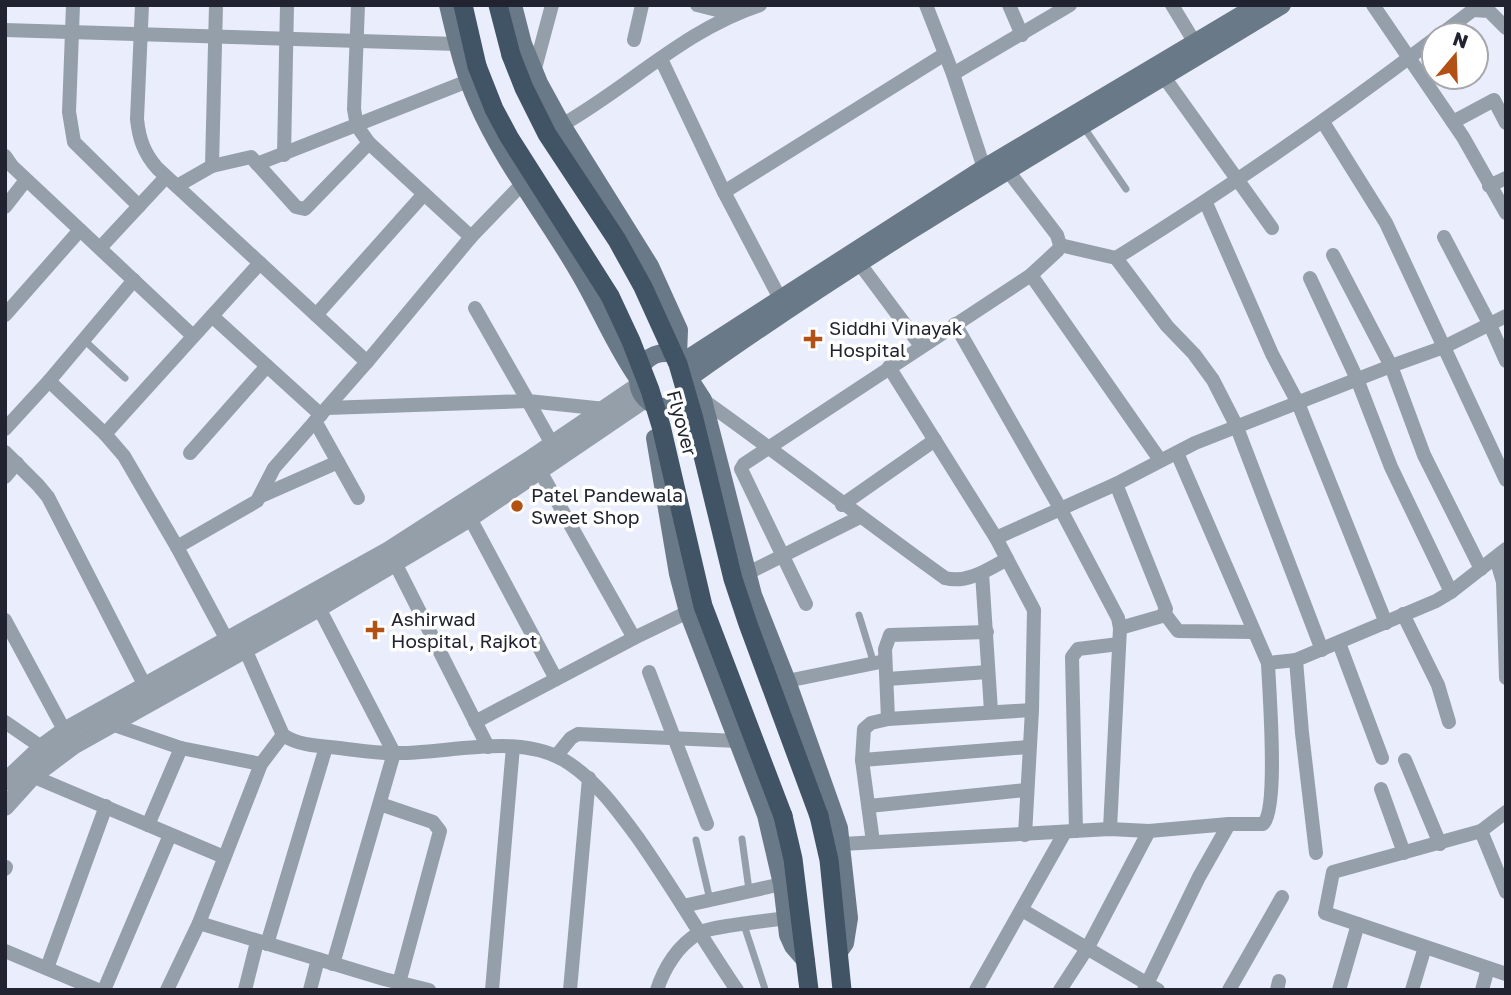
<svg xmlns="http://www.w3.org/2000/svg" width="1511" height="995" font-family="'Golos Text',sans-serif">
<rect width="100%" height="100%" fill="#eaedfb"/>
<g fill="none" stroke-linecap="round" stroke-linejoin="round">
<g stroke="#959fa9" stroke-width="7">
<path d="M1083 126 1126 189"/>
<path d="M84 340 125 378"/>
<path d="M859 615 874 664"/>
<path d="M742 839 749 890"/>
<path d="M696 840 710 900"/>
<path d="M744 925 765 989"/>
</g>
<g stroke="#959fa9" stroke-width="14">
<path d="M73 5 69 112 74 142 139 206"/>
<path d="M142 5 137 119C139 139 144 153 157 168L367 362"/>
<path d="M358 5 354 109 357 126 369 143 471 237"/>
<path d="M697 5 733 14V10"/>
<path d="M926 5 953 74 984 168"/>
<path d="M1009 5 1022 35"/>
<path d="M1172 5 1195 43"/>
<path d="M1373 5 1463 137 1506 213"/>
<path d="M5 30 457 44"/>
<path d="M1440 35 1473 10 1489 11 1506 28"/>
<path d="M634 40 642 5"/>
<path d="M661 59 724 192 785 308"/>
<path d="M1159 70 1272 228"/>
<path d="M534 72 552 5"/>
<path d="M953 74 1070 5"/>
<path d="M1323 122 1386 223 1506 480"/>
<path d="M1453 122 1494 100 1506 123"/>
<path d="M562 125C629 87 686 29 760 5"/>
<path d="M284 155 287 5"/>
<path d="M5 156 12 166 193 336"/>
<path d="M257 164 468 81"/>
<path d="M212 166 251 157 296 207 305 209 369 143"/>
<path d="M177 186 212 166 216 5"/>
<path d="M1489 186 1506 178"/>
<path d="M724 192 945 54"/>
<path d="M1206 203 1272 354 1298 403 1386 623"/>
<path d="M5 207 26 180"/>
<path d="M1444 237 1490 325 1506 361"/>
<path d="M1060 245 1116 258 1167 326 1194 354 1213 380 1236 425 1322 650"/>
<path d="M100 248 166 177"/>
<path d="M1333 255 1391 366 1424 455 1481 569"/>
<path d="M854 256 921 346"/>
<path d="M1116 258C1226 190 1331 117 1434 39"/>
<path d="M1031 275 1160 460"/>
<path d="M1310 278 1357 379 1391 467 1451 592"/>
<path d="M475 308 528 401 605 409"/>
<path d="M5 315 80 230"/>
<path d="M316 315 424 194"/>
<path d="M212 316 321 415"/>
<path d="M955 324 1060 508 1118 618 1120 628 1110 829"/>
<path d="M889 367 996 538 1034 610 1032 710 1025 835"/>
<path d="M49 381 105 434 124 456 177 547 227 640"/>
<path d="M703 400C785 458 864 520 945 578 967 584 989 569 1007 559"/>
<path d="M327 408 528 401 552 444"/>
<path d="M315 421 358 498"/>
<path d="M5 429 49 381 134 280"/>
<path d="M105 434 260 263"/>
<path d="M5 452 38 485 48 497 145 686"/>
<path d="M190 453 267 366"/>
<path d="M1177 453 1268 663 1296 660"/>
<path d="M540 471 634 638"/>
<path d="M5 477 17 463"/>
<path d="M1116 484 1166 609 1162 616 1120 628"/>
<path d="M261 496 338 462"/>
<path d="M842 505 935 440"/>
<path d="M470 518 556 679"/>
<path d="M996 538 1116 484 1195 443 1391 366 1444 347 1506 316"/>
<path d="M177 547 257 501 274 468 367 362 471 237 522 184"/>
<path d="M391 555 488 747"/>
<path d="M1496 558 1503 582 1506 678"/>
<path d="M982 573 991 711"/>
<path d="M746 574 860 517"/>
<path d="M806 604 741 469 744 464 1031 275 1058 250 1060 245 1057 235 1002 163"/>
<path d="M319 608 394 753 333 964"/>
<path d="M1165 614 1178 631 1253 632"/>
<path d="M1403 614 1438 685 1449 722"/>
<path d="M5 620 69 739"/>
<path d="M1339 643 1382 758"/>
<path d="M245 649 283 735C299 746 321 746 339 748 357 750 375 753 392 753 447 755 521 730 570 764 598 783 618 811 638 838 673 888 703 940 737 990"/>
<path d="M649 672 707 824"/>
<path d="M887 679 988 672"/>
<path d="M787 681 885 661"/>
<path d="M888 719 885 649 890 635 987 632"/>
<path d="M5 722 50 753"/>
<path d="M475 722 634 638 688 612"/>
<path d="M111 724 181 748 261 764"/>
<path d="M557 755 571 738 578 734 738 741"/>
<path d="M862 760 1028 747"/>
<path d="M1405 760 1440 844"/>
<path d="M25 773 224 857"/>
<path d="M1381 789 1404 853"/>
<path d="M380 804 433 822 440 831 399 983"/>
<path d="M869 806 1026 790"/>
<path d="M1506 812 1481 831 1506 892"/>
<path d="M1229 824H1263C1279 809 1269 691 1268 663"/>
<path d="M148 825 181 748"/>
<path d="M1076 831 1072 657 1078 649 1119 644"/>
<path d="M1481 831 1333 872 1325 913 1506 974"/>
<path d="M873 842 862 760 864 729 871 723 888 719 1032 710"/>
<path d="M842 844 1110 829 1149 831 1229 824 1199 877 1144 990"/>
<path d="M1316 853 1302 733 1296 660 1436 601 1451 592 1506 549"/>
<path d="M5 869 6 867"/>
<path d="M683 906 782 884"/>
<path d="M1022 910 1158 990"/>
<path d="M199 923 384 979 429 990"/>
<path d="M267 944 326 747"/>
<path d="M5 951 98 990"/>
<path d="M47 968 106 806"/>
<path d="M104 990 170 835"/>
<path d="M167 990 199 923 261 764 283 735"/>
<path d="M245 990 257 942"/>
<path d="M310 990 318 959"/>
<path d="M492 990 513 747"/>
<path d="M570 990 589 778"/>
<path d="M657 990C664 968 678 945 699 933 711 926 769 921 786 918"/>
<path d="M976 990 1065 832"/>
<path d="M1060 990 1088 947 1149 831"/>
<path d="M1229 990 1282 897"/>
<path d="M1277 990 1279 981"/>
<path d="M1339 990 1358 924"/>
<path d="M1412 990 1425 947"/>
<path d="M1482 990 1488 968"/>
</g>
<g stroke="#959fa9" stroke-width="18">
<path d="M5 782 42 747 64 731 389 550 532 458 638 386"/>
<path d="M5 807 33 776 73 746 319 608 470 518 645 399"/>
</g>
<g stroke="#6a7987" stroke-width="18">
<path d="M448 5C456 38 463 71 477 102 503 162 545 214 578 271 599 306 614 344 637 377"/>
<path d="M513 5 523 44 539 83 562 125 650 266 679 330 678 356"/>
<circle cx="665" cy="380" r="27"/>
<path d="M684 361 984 168 1258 5"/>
<path d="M692 376C881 241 1084 126 1282 5"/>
<path d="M692 383 703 400 753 595 787 681 839 828 849 918 845 943 838 953"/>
<path d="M655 438 678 574 688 612 766 815 782 884 788 935 793 946 806 961"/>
</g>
<g stroke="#405465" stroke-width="19">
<path d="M463 5 477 66"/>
<path d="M498 5 511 55"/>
<path d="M783 816 793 859 809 990"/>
<path d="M819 816 829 860 842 990"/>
</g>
<g stroke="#405465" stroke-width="19">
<path d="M511 55 524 88 547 134 617 240 643 287 678 364 694 419 733 579 748 624 819 816"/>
<path d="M477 66 494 109 509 137 610 296 631 341 650 390 661 426 703 606 783 816"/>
</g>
</g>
<g fill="#b35114" stroke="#fff" stroke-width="2.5">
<path d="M809.5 328.5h7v7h7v7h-7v7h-7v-7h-7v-7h7z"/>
<circle cx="517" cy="506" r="7"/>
<path d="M371.5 619.5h7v7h7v7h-7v7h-7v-7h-7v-7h7z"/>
</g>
<g text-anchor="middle" stroke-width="7" stroke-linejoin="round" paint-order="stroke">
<g font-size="19" fill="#212430" stroke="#fff" text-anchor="start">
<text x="829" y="335">Siddhi Vinayak<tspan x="829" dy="22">Hospital</tspan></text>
<text x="531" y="502">Patel Pandewala<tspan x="531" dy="22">Sweet Shop</tspan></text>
<text x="391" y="626">Ashirwad<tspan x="391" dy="22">Hospital, Rajkot</tspan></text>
</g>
<g font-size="19" fill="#212430" stroke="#fff">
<text transform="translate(682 423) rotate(75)" y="7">Flyover</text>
</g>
</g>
<rect width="1511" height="995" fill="none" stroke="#212430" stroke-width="14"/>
<g transform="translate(1455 56) rotate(19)"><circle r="33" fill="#ffffff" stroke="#a6a7ac" stroke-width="2"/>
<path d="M0-5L12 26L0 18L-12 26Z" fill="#b35114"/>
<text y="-10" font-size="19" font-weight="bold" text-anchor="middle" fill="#212430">N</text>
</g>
</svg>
